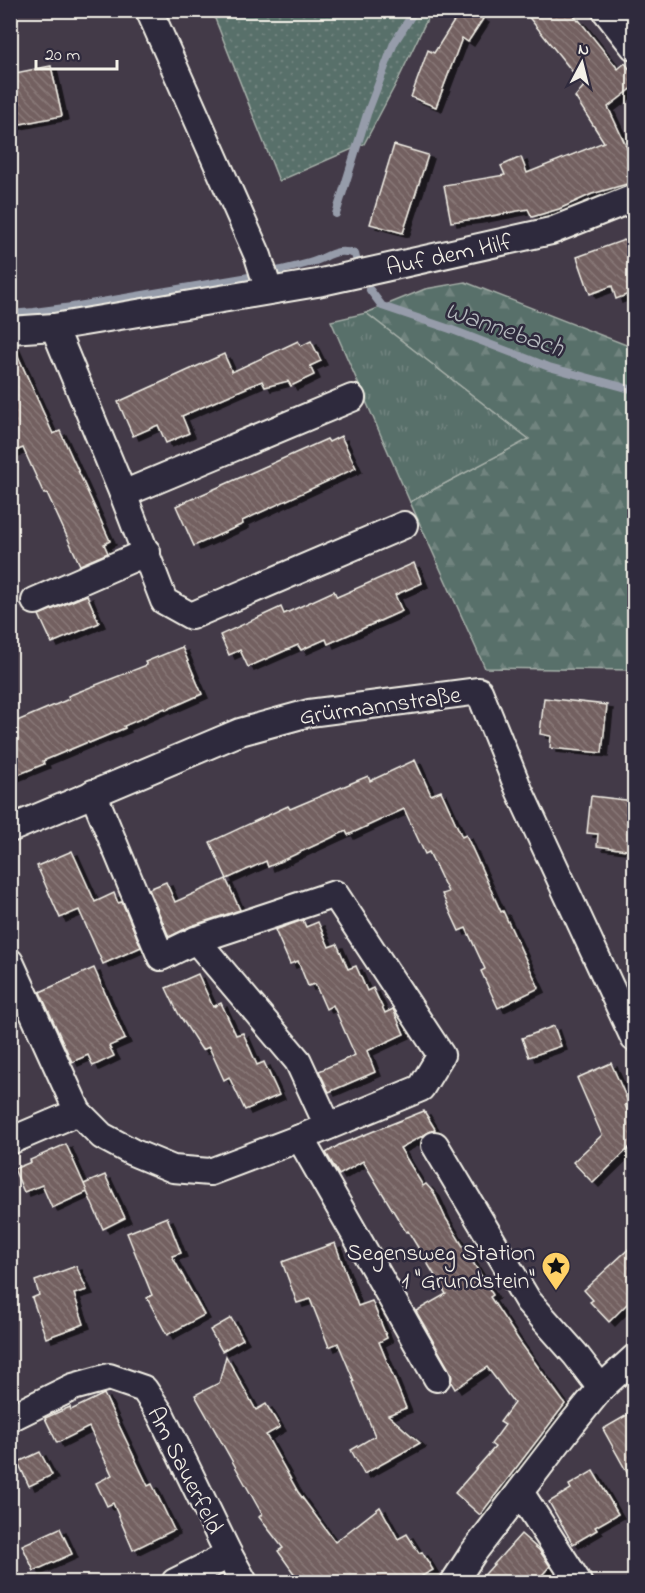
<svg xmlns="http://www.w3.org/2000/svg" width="645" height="1593" font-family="'Indie Flower',sans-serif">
<defs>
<pattern id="grass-dots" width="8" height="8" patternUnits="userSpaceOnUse" patternTransform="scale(1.5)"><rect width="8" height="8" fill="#596f6a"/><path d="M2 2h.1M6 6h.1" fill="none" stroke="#71847f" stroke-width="1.8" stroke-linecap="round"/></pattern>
<pattern id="forest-firs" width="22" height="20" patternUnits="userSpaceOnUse" patternTransform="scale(1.5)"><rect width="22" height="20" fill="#596f6a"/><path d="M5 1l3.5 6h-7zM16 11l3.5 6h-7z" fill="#71847f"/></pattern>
<pattern id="park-tufts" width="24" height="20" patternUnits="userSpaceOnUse" patternTransform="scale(1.5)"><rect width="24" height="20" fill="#596f6a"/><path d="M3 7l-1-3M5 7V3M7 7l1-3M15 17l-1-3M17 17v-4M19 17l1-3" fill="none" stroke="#71847f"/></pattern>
<pattern id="building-back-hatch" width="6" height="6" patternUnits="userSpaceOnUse" patternTransform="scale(1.5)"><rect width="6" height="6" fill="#736160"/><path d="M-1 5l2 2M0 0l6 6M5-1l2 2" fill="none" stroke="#887877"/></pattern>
<filter id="shadow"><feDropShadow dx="6" dy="4" stdDeviation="0" flood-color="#0009"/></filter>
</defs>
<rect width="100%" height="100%" fill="#433a48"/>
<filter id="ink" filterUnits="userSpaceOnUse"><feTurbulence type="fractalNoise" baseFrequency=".0167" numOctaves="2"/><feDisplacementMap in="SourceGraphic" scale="12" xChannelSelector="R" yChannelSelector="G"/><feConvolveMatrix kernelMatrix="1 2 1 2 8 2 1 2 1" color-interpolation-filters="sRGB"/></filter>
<g filter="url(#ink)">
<path fill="url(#grass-dots)" stroke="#a6b0a9" stroke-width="1.5" d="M212 11H431L398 80 364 144 279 181Z"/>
<path fill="url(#forest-firs)" stroke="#a6b0a9" stroke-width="1.5" d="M465 282 634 348V670L485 668 410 502 528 439 366 313 425 289Z"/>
<path fill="url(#park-tufts)" stroke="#a6b0a9" stroke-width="1.5" d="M366 313 529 439 410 502 331 321Z"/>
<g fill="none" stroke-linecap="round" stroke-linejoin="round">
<g stroke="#969caa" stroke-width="8">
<path d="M336 214 367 114 394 43 415 10"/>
<path d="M276 271C287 269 298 266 309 263 328 258 334 247 355 254L357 262"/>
<path d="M370 290 382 306 450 329 549 367 634 390"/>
<path d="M10 314 34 312 72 307 255 276"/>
</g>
</g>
<g fill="url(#building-back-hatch)" stroke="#f4f1e8" stroke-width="1.5" filter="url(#shadow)">
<path d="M461 10H469L483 19 468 42 462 38 436 107 411 97 428 50 434 53Z"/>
<path d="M523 10H569L578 21 579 20 618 69 625 63 634 75V87L608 107 634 163V182L592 194 559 209 532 217 528 209 476 219 451 222 444 185 505 175 501 166 521 157 527 173 604 142 575 97 584 86Z"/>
<path d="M51 66 62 116 10 126V74Z"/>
<path d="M394 145 428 155 403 233 370 224Z"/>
<path d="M624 240 634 248V292L616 299 612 286 590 294 577 257Z"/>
<path d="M298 341 301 346 311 341 321 361 310 366 314 375 291 386 288 381 265 387 262 381 182 416 189 433 166 443 158 425 133 436 118 402 224 354 232 372Z"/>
<path d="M10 345H13L53 434 60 431 110 541 104 544 108 553 80 565 47 493 44 494 23 448 10 453Z"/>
<path d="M341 436 356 468 242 521 243 524 194 546 176 506 327 439 329 442Z"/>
<path d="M414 563 422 583 395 595 402 611 328 644 326 639 301 650 298 645 248 667 240 650 229 655 220 635 281 607 284 614 334 591 337 597Z"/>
<path d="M87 595 99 623 52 643 39 615Z"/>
<path d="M182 647 202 694 166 710 165 708 124 726 125 728 89 743 88 742 43 761 44 764 10 778V724L69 699 68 696 147 665 145 662Z"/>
<path d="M544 698 607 705 602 753 550 748 551 736 540 734Z"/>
<path d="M415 760 431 795 441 791 462 837 466 835 501 912 503 911 539 988 498 1008 481 971 485 969 466 928 459 931 442 894 448 892 429 852 425 854 404 809 348 835 346 831 268 867 266 861 227 879 210 842 288 806 290 809 368 776 370 781Z"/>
<path d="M591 796 634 801V851L597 846 598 834 587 833Z"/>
<path d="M72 851 95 902 114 893 118 903 122 902 141 947 103 964 79 910 60 918 37 866Z"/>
<path d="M226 879 240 910 191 926 169 937 149 889 166 882 175 902Z"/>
<path d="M303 920 306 927 318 922 329 947 337 944 348 969 356 966 367 991 373 988 385 1013 393 1009 404 1034 367 1051 375 1072 329 1092 319 1071 355 1055 333 1005 326 1009 315 984 308 986 298 961 290 964 275 930Z"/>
<path d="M94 968 125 1039 109 1046 114 1056 93 1066 88 1055 72 1062 40 992Z"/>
<path d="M198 974 213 1007 221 1003 236 1035 243 1033 257 1065 264 1062 279 1095 245 1110 229 1077 224 1080 209 1047 202 1050 178 1013 166 988Z"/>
<path d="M554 1026 561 1046 529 1057 522 1038Z"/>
<path d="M611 1063 629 1104 625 1105 634 1126V1143L593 1183 573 1162 602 1135 577 1078Z"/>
<path d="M424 1111 435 1129 400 1148 423 1186 426 1184 434 1193 445 1217 493 1295 490 1297 520 1342 565 1404 480 1515 455 1493 495 1447 491 1444 505 1425 500 1422 514 1403 487 1367 455 1389 451 1382 452 1377 450 1371 416 1311 446 1294 408 1231 406 1232 363 1161 339 1175 326 1153 339 1145Z"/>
<path d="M66 1144 87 1191 84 1184 105 1175 125 1218 103 1229 87 1192 52 1208 42 1185 24 1192 14 1169 31 1162 30 1160Z"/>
<path d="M167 1217 181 1253 172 1256 204 1315 167 1335 147 1298 152 1295 127 1233Z"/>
<path d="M335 1243 358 1306 372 1301 387 1338 379 1342 406 1408 388 1415 420 1443 364 1474 351 1450 375 1436 353 1382 354 1381 338 1343 329 1347 310 1299 297 1303 282 1262Z"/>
<path d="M634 1244V1297L609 1322 590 1302 593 1300 584 1290Z"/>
<path d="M76 1266 87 1290 74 1294 84 1324 46 1338 32 1298 39 1295 35 1281Z"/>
<path d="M231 1318 243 1339 222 1351 210 1330Z"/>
<path d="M226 1356 256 1410 266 1404 280 1427 266 1435 298 1492 335 1542 380 1507 398 1539 407 1534 419 1553 422 1552 433 1570 422 1576 419 1582H300L278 1551 283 1548 259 1517 262 1514 195 1395 219 1383Z"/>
<path d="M104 1394 148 1486 152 1484 174 1530 133 1550 113 1503 107 1506 96 1483 112 1475 89 1427 57 1443 45 1418 70 1407 71 1410Z"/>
<path d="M634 1411V1485L603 1429Z"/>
<path d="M40 1452 52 1475 29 1486 18 1462Z"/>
<path d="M593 1471 618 1514 595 1527 597 1530 573 1544 549 1502 571 1489 569 1485Z"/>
<path d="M60 1528 72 1554 34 1571 22 1545Z"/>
<path d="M521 1534 539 1550 550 1566 536 1582H478Z"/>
</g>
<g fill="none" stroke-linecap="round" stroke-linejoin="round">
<g stroke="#f4f1e8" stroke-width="30">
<g id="minor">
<path d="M149 10 258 256 269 291"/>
<path d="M605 10 634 47"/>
<path d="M54 327 123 494 164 601 191 616 404 525"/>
<path d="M10 330 54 327 317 283 551 231 634 198"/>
<path d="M123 494 352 398"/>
<path d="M35 601 147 552"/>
<path d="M10 829 240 732 309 713 479 691 519 790 634 1038"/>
<path d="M196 940 298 1061 328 1126"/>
<path d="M10 962 78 1112 102 1136 132 1152 173 1169 210 1172 300 1138 421 1088 441 1055 335 894 196 940 161 957 93 793"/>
<path d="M300 1138 437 1378"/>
<path d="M10 1141 78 1112"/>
<path d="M435 1145 528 1301 575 1354 601 1388"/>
<path d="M10 1418 73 1387 109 1377 144 1389 160 1413 229 1555 244 1582"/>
<path d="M520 1492 578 1582"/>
<path d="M175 1582 229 1555"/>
<path d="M454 1582 473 1553 571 1425 601 1388 634 1358"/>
</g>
</g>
<use href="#minor" stroke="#2f2a3d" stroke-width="26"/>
</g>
</g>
<defs>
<g id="sight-pin" transform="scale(1.5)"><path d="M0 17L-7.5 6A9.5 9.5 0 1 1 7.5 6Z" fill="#ffd166" stroke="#2f2a3d"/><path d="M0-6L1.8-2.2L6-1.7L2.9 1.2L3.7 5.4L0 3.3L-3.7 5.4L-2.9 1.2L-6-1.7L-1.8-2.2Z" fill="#111"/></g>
</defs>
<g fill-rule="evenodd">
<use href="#sight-pin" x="556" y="1266"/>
</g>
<g text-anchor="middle" stroke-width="5" stroke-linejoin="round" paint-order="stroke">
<g font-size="24" fill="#f4f1e8" stroke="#2f2a3d">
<text transform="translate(449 254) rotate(-12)" y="8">Auf dem Hilf</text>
<text transform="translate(380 705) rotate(-8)" y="8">Grürmannstraße</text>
<text transform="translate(186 1470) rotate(63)" y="8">Am Sauerfeld</text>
</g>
<g font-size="24" fill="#f4f1e8" stroke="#2f2a3d" text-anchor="end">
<text x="535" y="1260">Segensweg Station<tspan x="535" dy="28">1 "Grundstein"</tspan></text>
</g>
<g font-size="26" font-style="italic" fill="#b5b9be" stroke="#2f2a3d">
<text transform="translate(505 328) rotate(19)" y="9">Wannebach</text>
</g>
</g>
<rect width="645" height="1593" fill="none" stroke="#2f2a3d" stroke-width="36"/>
<rect x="18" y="18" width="609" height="1557" fill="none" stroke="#f4f1e8" stroke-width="2" filter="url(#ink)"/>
<g transform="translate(582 63) rotate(7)" stroke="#2f2a3d" stroke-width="4.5" paint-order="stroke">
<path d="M0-4.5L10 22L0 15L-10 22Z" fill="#f4f1e8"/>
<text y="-9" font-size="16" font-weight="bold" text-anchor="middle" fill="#f4f1e8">N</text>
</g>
<path d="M36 60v9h81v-9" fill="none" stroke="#f4f1e8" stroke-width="3"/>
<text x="45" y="60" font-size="18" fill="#f4f1e8" stroke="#2f2a3d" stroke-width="4.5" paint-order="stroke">20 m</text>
</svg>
